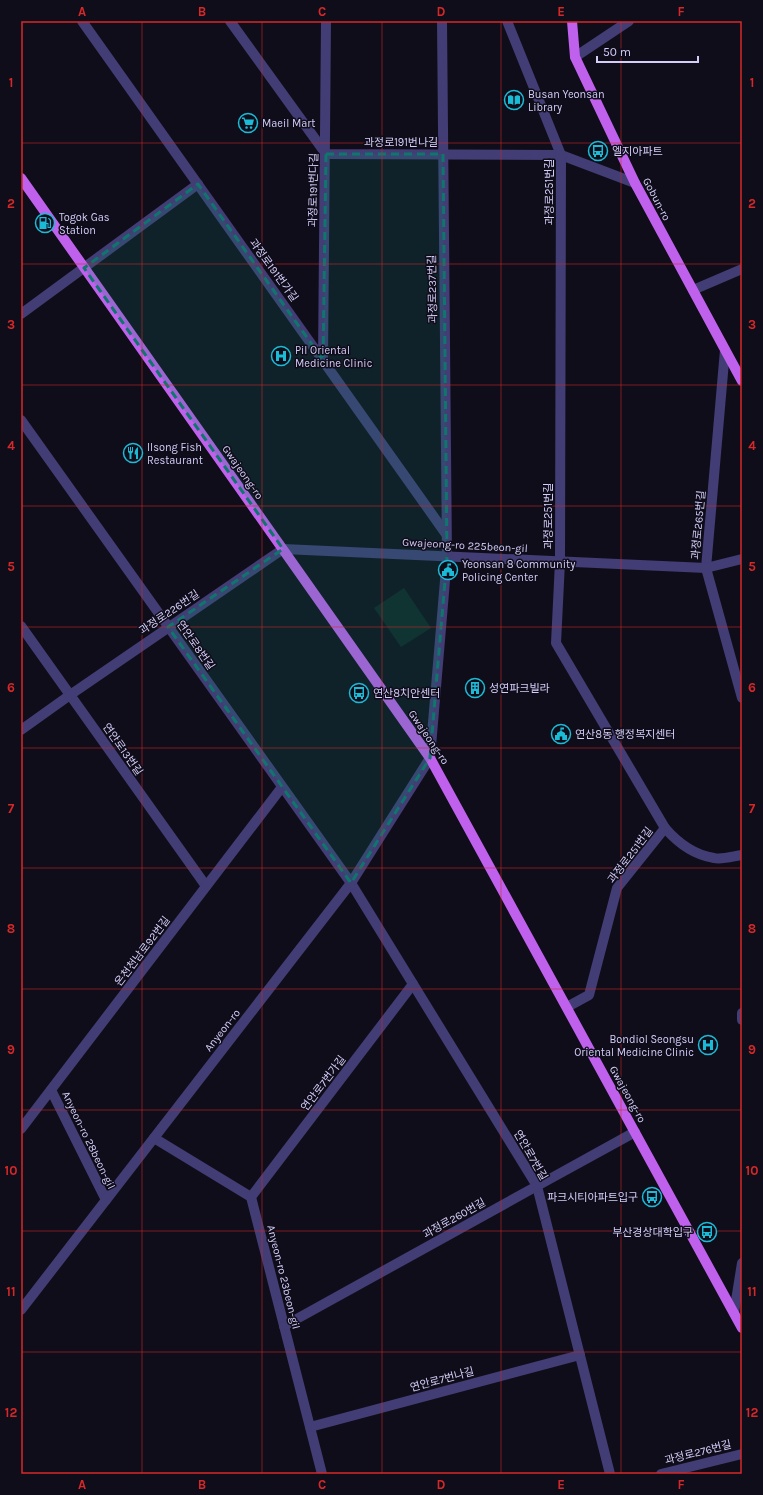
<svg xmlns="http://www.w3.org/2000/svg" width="763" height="1495" font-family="Karla,'Noto Sans KR',sans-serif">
<rect width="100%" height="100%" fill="#100d1a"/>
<path fill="#112324" d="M404 588 431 628 401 647 374 608Z"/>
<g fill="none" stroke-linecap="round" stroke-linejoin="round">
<g stroke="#423d74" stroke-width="10">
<path d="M82 21 446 534"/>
<path d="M230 21 326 154 561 155 635 183"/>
<path d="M507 21 561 155 560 562 556 643 665 828 617 888 589 995 567 1007"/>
<path d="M575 57 629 21"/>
<path d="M693 290 742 269"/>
<path d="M21 314 198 184"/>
<path d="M725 350 706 568 742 698"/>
<path d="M323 360 326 21"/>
<path d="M21 420 351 883 537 1186 610 1474"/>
<path d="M21 626 206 886"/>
<path d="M21 730 70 695 283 549 706 568 742 559"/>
<path d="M665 828C678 843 694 855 714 858 722 860 734 856 742 855"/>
<path d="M742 1013V1020"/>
<path d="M51 1090 106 1200"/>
<path d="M21 1129 282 787"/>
<path d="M154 1138 251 1197 322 1474"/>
<path d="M251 1197 413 984"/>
<path d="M21 1310 351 883 430 758 447 557 442 21"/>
<path d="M734 1313 742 1263"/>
<path d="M284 1326 537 1186 635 1132"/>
<path d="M310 1427 580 1355"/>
<path d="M661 1474 742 1454"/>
</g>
<g stroke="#bf61ec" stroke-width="10">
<path d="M572 21 575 57 635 183 742 381"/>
<path d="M21 178 430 758 742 1328"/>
</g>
</g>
<path fill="#0f766e" fill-opacity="0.2" stroke="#0f766e" stroke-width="3" stroke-dasharray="8 5" stroke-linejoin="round" d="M326 154H443L447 557 430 758 351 883 168 627 283 549 84 268 198 184 323 360Z"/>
<path fill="none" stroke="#d62828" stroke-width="1" stroke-opacity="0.55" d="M142 21V1474M262 21V1474M382 21V1474M501 21V1474M621 21V1474M21 143H742M21 264H742M21 385H742M21 506H742M21 627H742M21 748H742M21 868H742M21 989H742M21 1110H742M21 1231H742M21 1352H742"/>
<defs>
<g id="library-ring" transform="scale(1)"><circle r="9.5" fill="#100d1a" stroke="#1abbd7" stroke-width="1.5"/><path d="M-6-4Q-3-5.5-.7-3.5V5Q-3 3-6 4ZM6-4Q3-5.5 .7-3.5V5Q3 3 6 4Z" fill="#1abbd7"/></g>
<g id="supermarket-ring" transform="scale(1)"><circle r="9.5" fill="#100d1a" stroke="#1abbd7" stroke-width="1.5"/><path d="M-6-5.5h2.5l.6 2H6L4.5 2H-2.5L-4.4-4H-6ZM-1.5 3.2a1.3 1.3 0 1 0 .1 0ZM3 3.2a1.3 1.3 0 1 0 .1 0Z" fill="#1abbd7"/></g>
<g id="bus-ring" transform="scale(1)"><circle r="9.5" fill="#100d1a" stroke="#1abbd7" stroke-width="1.5"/><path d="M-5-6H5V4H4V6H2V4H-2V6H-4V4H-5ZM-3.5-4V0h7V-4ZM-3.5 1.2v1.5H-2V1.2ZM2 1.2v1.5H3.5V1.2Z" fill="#1abbd7"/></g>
<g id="fuel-ring" transform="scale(1)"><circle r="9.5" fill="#100d1a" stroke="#1abbd7" stroke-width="1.5"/><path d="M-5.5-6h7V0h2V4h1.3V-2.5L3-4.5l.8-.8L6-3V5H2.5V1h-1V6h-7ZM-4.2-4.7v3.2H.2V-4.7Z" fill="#1abbd7"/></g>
<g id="hospital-ring" transform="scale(1)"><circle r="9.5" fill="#100d1a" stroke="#1abbd7" stroke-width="1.5"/><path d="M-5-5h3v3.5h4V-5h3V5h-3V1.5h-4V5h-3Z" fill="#1abbd7"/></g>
<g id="restaurant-ring" transform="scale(1)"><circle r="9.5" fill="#100d1a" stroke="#1abbd7" stroke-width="1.5"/><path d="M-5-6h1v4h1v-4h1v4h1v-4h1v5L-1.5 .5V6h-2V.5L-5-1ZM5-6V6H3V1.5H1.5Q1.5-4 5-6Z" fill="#1abbd7"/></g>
<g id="civic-ring" transform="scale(1)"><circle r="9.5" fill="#100d1a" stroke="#1abbd7" stroke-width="1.5"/><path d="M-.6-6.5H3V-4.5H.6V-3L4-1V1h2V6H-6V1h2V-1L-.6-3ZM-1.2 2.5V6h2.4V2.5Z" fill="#1abbd7"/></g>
<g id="building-ring" transform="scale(1)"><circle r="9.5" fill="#100d1a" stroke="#1abbd7" stroke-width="1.5"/><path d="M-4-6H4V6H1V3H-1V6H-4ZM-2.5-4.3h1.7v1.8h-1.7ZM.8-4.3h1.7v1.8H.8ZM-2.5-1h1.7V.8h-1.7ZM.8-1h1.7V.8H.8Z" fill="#1abbd7"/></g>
</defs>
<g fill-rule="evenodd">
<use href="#library-ring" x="514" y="100"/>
<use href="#supermarket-ring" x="248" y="123"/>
<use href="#bus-ring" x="598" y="151"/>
<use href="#fuel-ring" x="45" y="223"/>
<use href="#hospital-ring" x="281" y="356"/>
<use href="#restaurant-ring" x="133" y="453"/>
<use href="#civic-ring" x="448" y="570"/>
<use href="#building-ring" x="475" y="688"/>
<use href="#bus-ring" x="359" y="693"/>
<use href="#civic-ring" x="561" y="734"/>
<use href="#hospital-ring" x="708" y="1045"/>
<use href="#bus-ring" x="652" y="1197"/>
<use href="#bus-ring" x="707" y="1232"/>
</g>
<g text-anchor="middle" stroke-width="3" stroke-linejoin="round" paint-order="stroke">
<g font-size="11" fill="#d4cdf9" stroke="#100d1a" text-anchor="start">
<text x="528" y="98">Busan Yeonsan<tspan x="528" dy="13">Library</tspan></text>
<text x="262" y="127">Maeil Mart</text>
<text x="612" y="155">엘지아파트</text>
<text x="59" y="221">Togok Gas<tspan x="59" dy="13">Station</tspan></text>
<text x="295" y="354">Pil Oriental<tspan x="295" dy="13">Medicine Clinic</tspan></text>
<text x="147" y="451">Ilsong Fish<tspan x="147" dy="13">Restaurant</tspan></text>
<text x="462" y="568">Yeonsan 8 Community<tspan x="462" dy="13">Policing Center</tspan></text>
<text x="489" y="692">성연파크빌라</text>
<text x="373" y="697">연산8치안센터</text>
<text x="575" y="738">연산8동 행정복지센터</text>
<text x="694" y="1043" text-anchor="end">Bondiol Seongsu<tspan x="694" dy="13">Oriental Medicine Clinic</tspan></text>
<text x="638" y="1201" text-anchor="end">파크시티아파트입구</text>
<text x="693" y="1236" text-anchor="end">부산경상대학입구</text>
</g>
<g font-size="11" fill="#d4cdf9" stroke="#100d1a">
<text x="401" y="146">과정로191번나길</text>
<text transform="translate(313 190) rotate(-89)" y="4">과정로191번다길</text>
<text transform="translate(549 192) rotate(-90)" y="4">과정로251번길</text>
<text transform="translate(657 199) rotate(62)" y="4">Gobun-ro</text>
<text transform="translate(274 270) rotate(54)" y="4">과정로191번가길</text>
<text transform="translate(432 289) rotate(-91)" y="4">과정로237번길</text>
<text transform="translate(243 472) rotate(55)" y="4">Gwajeong-ro</text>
<text transform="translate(548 516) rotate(-90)" y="4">과정로251번길</text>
<text transform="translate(698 525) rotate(-85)" y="4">과정로265번길</text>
<text transform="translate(465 545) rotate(3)" y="4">Gwajeong-ro 225beon-gil</text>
<text transform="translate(169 612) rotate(-34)" y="4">과정로226번길</text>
<text transform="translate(196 645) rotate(55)" y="4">연안로8번길</text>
<text transform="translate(429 737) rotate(56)" y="4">Gwajeong-ro</text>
<text transform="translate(123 749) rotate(55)" y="4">연안로13번길</text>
<text transform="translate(630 855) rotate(-53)" y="4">과정로251번길</text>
<text transform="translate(142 951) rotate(-53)" y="4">온천천남로92번길</text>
<text transform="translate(222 1030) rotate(-52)" y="4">Anyeon-ro</text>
<text transform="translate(323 1083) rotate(-53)" y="4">연안로7번가길</text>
<text transform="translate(628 1094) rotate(61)" y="4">Gwajeong-ro</text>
<text transform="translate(89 1140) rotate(64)" y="4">Anyeon-ro 28beon-gil</text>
<text transform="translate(531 1155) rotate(60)" y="4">연안로7번길</text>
<text transform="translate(454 1218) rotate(-29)" y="4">과정로260번길</text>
<text transform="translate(284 1277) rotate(76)" y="4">Anyeon-ro 23beon-gil</text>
<text transform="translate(442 1379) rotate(-15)" y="4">연안로7번나길</text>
<text transform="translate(698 1452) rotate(-14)" y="4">과정로276번길</text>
</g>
</g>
<rect width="763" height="1495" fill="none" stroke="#100d1a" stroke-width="44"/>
<path d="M597 56v6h101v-6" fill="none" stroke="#d4cdf9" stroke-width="2"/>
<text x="603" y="56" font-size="12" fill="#d4cdf9" stroke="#100d1a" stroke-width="3" paint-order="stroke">50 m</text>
<rect x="22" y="22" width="719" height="1451" fill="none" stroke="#d62828" stroke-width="1.5"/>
<g font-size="13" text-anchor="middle" font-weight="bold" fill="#d62828">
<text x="82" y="16">A</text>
<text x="202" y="16">B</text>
<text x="322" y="16">C</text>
<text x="441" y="16">D</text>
<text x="561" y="16">E</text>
<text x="681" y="16">F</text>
<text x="11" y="87">1</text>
<text x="752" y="87">1</text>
<text x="11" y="208">2</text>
<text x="752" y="208">2</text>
<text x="11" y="329">3</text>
<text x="752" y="329">3</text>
<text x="11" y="450">4</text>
<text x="752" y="450">4</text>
<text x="11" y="571">5</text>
<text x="752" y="571">5</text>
<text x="11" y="692">6</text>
<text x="752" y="692">6</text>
<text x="11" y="813">7</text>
<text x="752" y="813">7</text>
<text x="11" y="933">8</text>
<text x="752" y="933">8</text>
<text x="11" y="1054">9</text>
<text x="752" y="1054">9</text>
<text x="11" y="1175">10</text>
<text x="752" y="1175">10</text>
<text x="11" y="1296">11</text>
<text x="752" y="1296">11</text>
<text x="11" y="1417">12</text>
<text x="752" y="1417">12</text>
<text x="82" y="1489">A</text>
<text x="202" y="1489">B</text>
<text x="322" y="1489">C</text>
<text x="441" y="1489">D</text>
<text x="561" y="1489">E</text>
<text x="681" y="1489">F</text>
</g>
</svg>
